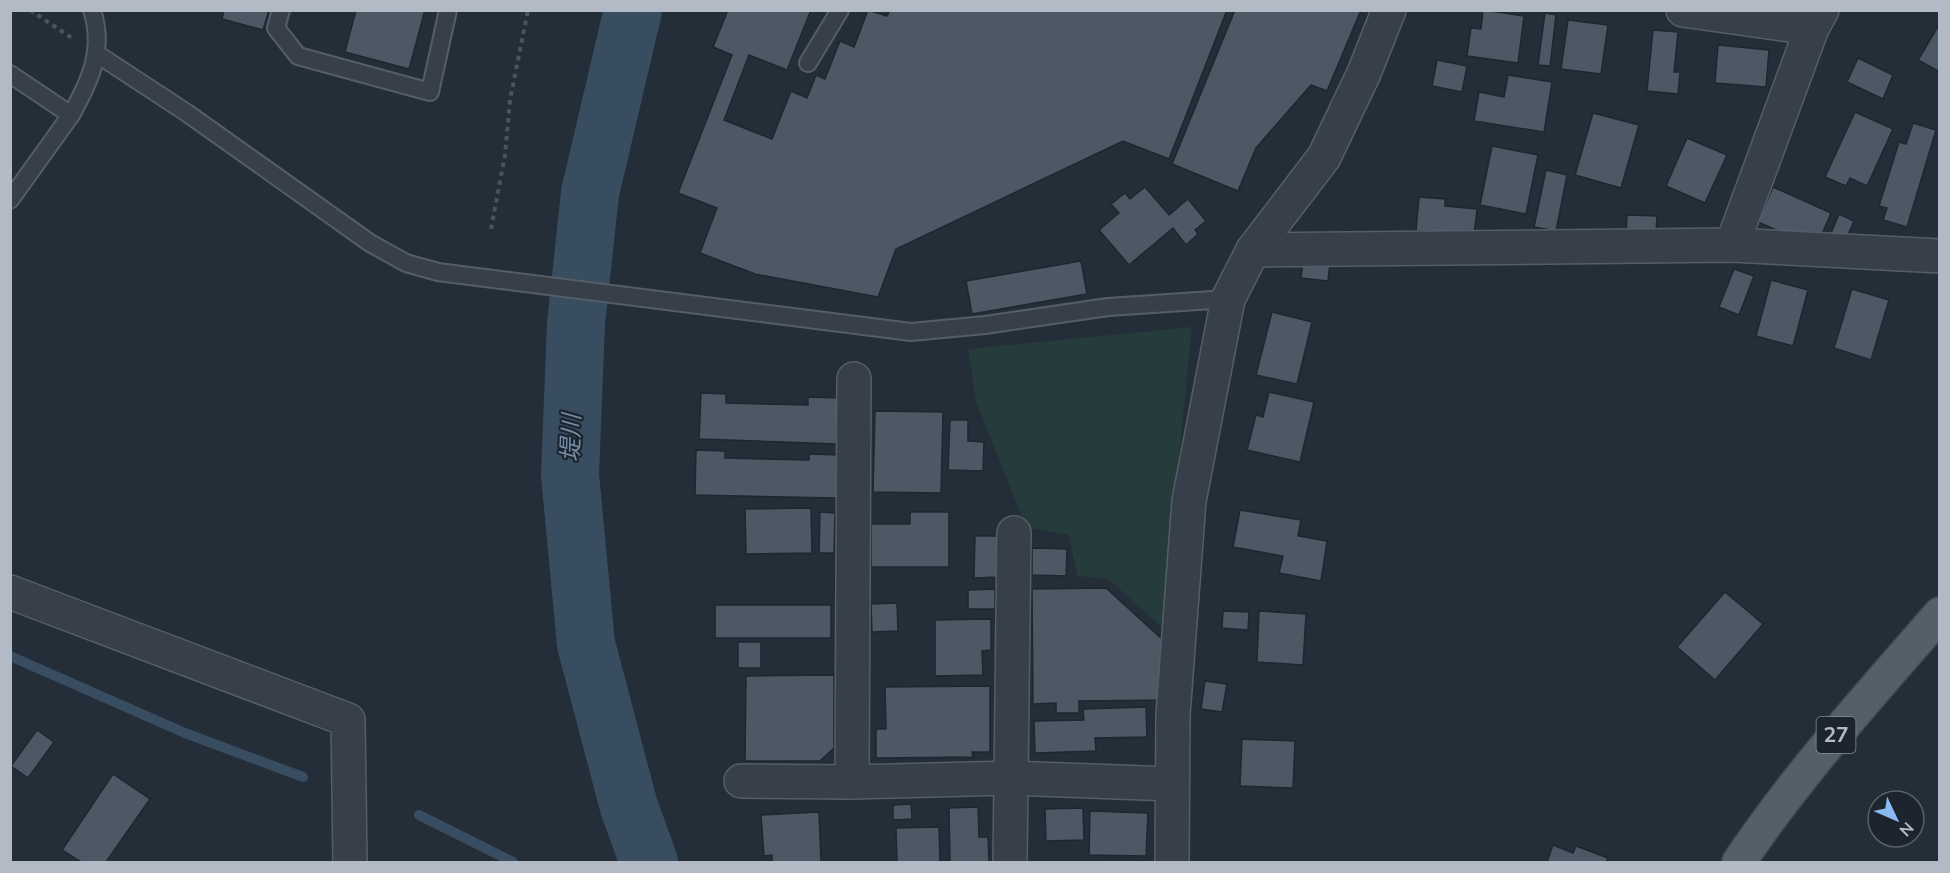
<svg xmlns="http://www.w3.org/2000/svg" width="1950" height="873" font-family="Mulish,'Noto Sans JP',sans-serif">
<rect width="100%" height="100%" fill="#232e39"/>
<path fill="#263b3b" d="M1192 327 1162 627 1108 579 1078 576 1068 535 1026 527 976 401 968 349Z"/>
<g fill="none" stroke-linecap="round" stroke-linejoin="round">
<g stroke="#394d61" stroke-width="10">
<path d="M10 656 185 733 303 777"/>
<path d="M419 815 513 862"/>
</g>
<path stroke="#394d61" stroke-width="58" d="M633 10 590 193 576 323 570 475 586 644 629 807 649 862"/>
</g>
<g fill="#4c5965" stroke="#1e2730" stroke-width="1.5">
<path d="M224 10H269L263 30 222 19Z"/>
<path d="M356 10H425L409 69 345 52Z"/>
<path d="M728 10H811L787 70 749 55 724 120 772 139 791 91 807 98 816 75 825 79 840 41 854 47 868 10 887 16 890 10H1227L1169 159 1123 141 896 249 878 297 755 274 700 253 717 208 678 193 732 55 713 47Z"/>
<path d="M1235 10H1361L1327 91 1311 85 1256 148 1238 191 1172 164Z"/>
<path d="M1483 10 1524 16 1518 63 1467 56 1471 28 1481 29Z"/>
<path d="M1545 13 1556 15 1550 66 1538 65Z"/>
<path d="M1568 20 1608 25 1601 74 1561 69Z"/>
<path d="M1940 23V72L1918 60Z"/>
<path d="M1653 30 1678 32 1674 72H1680L1678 94 1647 91Z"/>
<path d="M1718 45 1769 50 1766 87 1715 83Z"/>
<path d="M1858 58 1893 75 1883 99 1847 82Z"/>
<path d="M1437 60 1467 66 1462 92 1432 86Z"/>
<path d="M1508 75 1552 82 1544 132 1474 121 1479 92 1504 97Z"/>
<path d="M1855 112 1893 129 1867 186 1850 178 1846 186 1825 177Z"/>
<path d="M1593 113 1639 125 1621 188 1575 175Z"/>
<path d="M1913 123 1936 130 1907 227 1883 220 1887 208 1879 206 1899 142 1906 144Z"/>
<path d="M1687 138 1727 155 1705 203 1666 186Z"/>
<path d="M1492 146 1538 155 1526 214 1480 205Z"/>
<path d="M1546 170 1567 175 1556 231 1534 227Z"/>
<path d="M1145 187 1169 215 1188 199 1206 221 1195 230 1198 234 1186 245 1173 228 1129 265 1099 230 1119 213 1111 204 1125 193 1130 199Z"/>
<path d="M1773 187 1831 213 1818 243 1799 240 1758 222Z"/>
<path d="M1419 197 1445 199V206L1477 209 1474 236 1416 231Z"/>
<path d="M1839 214 1854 221 1846 239 1831 233Z"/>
<path d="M1627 215 1657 216 1656 235 1626 234Z"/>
<path d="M1303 260 1330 263 1328 281 1301 278Z"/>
<path d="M1081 261 1087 294 972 314 966 281Z"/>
<path d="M1734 269 1754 276 1739 315 1719 307Z"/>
<path d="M1771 280 1808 290 1793 346 1756 336Z"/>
<path d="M1852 289 1889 300 1871 360 1834 348Z"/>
<path d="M1272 312 1312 322 1297 384 1256 375Z"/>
<path d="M1269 392 1314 402 1300 462 1247 450 1256 415 1263 417Z"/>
<path d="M701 393 726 394V403L808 405V397L839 398 838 444 699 439Z"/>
<path d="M875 411 943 412 941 493 873 492Z"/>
<path d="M950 420H968V441L984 442 983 471 948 470Z"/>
<path d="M696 450 725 451V458L809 460V454L839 455 838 498 695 495Z"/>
<path d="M811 508 812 553 746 554 745 509Z"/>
<path d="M1240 510 1301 520 1298 536 1327 541 1321 581 1279 573 1283 556 1233 547Z"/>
<path d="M820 512 835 513 834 553H819Z"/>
<path d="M910 512H949V567H871V524H910Z"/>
<path d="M975 536H999L998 577 974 578Z"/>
<path d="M1032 548 1067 549 1066 576 1032 575Z"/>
<path d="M1106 588 1164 641 1165 700 1079 701V713H1056V703L1033 704 1032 589Z"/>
<path d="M995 589V609H968V590Z"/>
<path d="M1725 592 1763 624 1715 680 1677 647Z"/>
<path d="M897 603 898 631 872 632 871 604Z"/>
<rect x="715" y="605" width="116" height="33"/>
<path d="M1223 611 1249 612 1248 630 1222 628Z"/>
<path d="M1259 611 1306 614 1303 665 1257 662Z"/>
<path d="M991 619V650L982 651 983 675 935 676V620Z"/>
<rect x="738" y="642" width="23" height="26"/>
<path d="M834 675V748L820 761H745L746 676Z"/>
<path d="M1205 681 1227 684 1222 712 1201 709Z"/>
<path d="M990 686V752H972L973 757 876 758V729H886L885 687Z"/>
<path d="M1146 707 1147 737 1095 738 1096 751 1035 753 1034 721 1084 720 1083 709Z"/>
<path d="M37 730 54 742 28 778 11 766Z"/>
<path d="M1242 739 1295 741 1293 788 1240 786Z"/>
<path d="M113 774 150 799 106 862H81L62 850Z"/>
<path d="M911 804 912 819 893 820V805Z"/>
<path d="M978 807 979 837H988L989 862H950L949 808Z"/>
<path d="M1083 808 1084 840 1046 841 1045 809Z"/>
<path d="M1090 811 1148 813 1146 856 1089 855Z"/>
<path d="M819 812 821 862H772V855L764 856 761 815Z"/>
<path d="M939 827 940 862H897L896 828Z"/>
<path d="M1553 845 1573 853 1576 846 1608 858 1606 862H1547Z"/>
</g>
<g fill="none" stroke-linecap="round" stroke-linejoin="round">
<g stroke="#555e67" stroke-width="20">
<g id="service">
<path d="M281 10 276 28 298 56 430 92 448 10"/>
<path d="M97 54 187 113 370 243 406 263 438 272 911 332 985 325 1108 307 1228 299"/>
<path d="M808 63 840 10"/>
<path d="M10 74 71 115C90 81 105 50 92 10"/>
<path d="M10 200 71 115"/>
</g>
</g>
<g stroke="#555e67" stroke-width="36">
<g id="minor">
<path d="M1683 10 1812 28"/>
<path d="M1732 245 1812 28 1822 10"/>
<path d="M1253 250 1732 245 1940 256"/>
<path d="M10 592 348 720 350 862"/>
<path d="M741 781 852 782 1011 778 1172 784"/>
<path d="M852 782 854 379"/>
<path d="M1010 862 1014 533"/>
<path d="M1172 862 1173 715 1189 501 1228 299 1253 250 1324 157 1364 73 1389 10"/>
</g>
</g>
<g stroke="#404952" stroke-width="36">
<path id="primary" d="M1739 862C1798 774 1870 695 1940 614"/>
</g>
<g stroke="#455859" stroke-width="4" stroke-dasharray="4.5 4.5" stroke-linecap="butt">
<path d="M30 10 72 38"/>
<path d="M491 229 505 155 510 100 528 10"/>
</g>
<use href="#service" stroke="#37404a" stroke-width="16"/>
<use href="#minor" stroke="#37404a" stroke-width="33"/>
<use href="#primary" stroke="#555f6a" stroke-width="33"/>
</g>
<g text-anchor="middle" stroke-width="4.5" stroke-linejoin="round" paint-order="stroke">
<rect fill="#1c252e" stroke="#858e98" stroke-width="1.5" x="1816.5" y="717" width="39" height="36" rx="4.5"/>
<g font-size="21" font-weight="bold" fill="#b2bbc5">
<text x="1836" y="742">27</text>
</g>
<g font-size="24" font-style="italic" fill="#748ea7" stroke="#1c252e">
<text transform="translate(571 438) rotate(-88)" y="8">堤川</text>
</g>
</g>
<rect width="1950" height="873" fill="none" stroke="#b2bbc5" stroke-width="24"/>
<g transform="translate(1896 819) rotate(134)"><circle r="28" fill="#1c252e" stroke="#58616a" stroke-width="1.5"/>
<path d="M0-4.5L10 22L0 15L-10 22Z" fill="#8bbaf1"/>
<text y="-9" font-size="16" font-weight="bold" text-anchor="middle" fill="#b2bbc5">N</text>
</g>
</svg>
